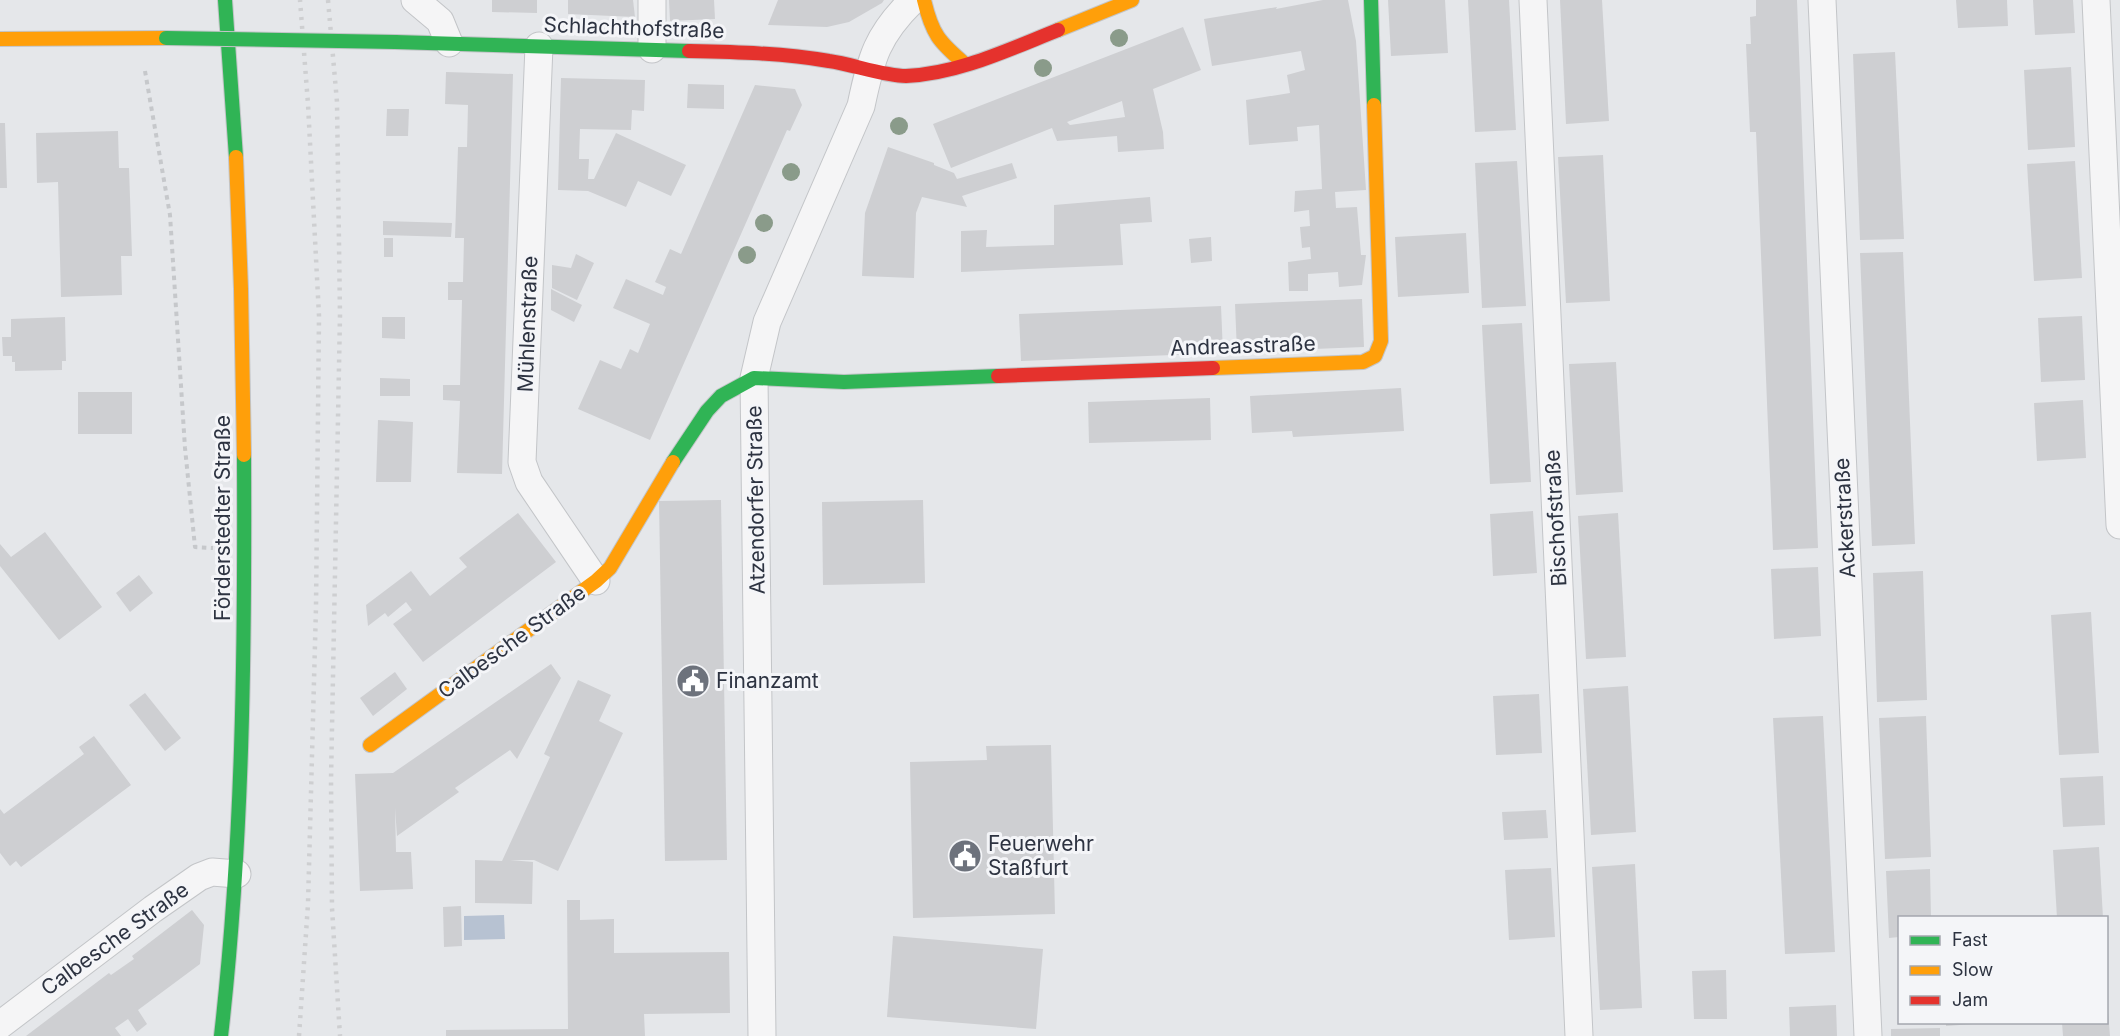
<svg xmlns="http://www.w3.org/2000/svg" width="2120" height="1036" font-family="Inter,sans-serif">
<rect width="100%" height="100%" fill="#e5e7ea"/>
<path fill="#b7c2d2" d="M504 915 505 939 464 940V916Z"/>
<g fill="#cecfd2" fill-rule="evenodd">
<path d="M492 0H537V13L492 12Z"/>
<path d="M568 0H633L635 17 568 14Z"/>
<path d="M669 0H714L715 19 670 21Z"/>
<path d="M778 0H884L882 3 849 22 827 27 768 25Z"/>
<path d="M1323 0H1348L1356 41 1366 190 1335 192 1336 208 1357 207 1361 255H1366L1362 285 1339 287 1338 272 1308 274V291H1289L1288 262 1311 259 1310 247 1302 248 1300 227 1310 226 1309 210 1294 212 1295 191 1322 189 1319 125 1297 127 1298 141 1249 145 1246 100 1290 93 1287 75 1305 70 1301 51 1212 66 1204 19 1277 7 1276 9Z"/>
<path d="M1388 0H1445L1448 53 1391 56Z"/>
<path d="M1468 0H1509L1516 130 1475 132Z"/>
<path d="M1560 0H1602L1609 121 1566 124Z"/>
<path d="M1756 0H1797L1818 548 1773 550 1756 132H1750L1746 44H1751L1750 17 1756 16Z"/>
<path d="M1956 0H2007L2008 26 1958 28Z"/>
<path d="M2033 0H2073L2075 33 2035 35Z"/>
<path d="M1183 27 1201 70 1153 89 1163 132 1164 149 1118 152 1117 136 1057 141 1052 128 951 168 933 124ZM1122 101 1125 117 1070 125 1067 122Z"/>
<path d="M1895 52 1904 239 1860 240 1853 54Z"/>
<path d="M2071 67 2075 147 2028 150 2024 70Z"/>
<path d="M446 72 513 74 502 474 457 473 460 401 443 400V385H460L462 300H448V282H463L464 238H455L458 147H467L468 105 445 104Z"/>
<path d="M561 78 645 80 644 111 632 110 631 130 580 129 579 159H589L588 179H594L616 133 686 165 671 196 638 181 626 207 588 191 558 190Z"/>
<path d="M688 84 724 85V109L687 108Z"/>
<path d="M755 85 795 89 802 105 790 131 787 130 650 440 578 409 600 360 621 369 630 349 638 353 650 324 613 308 626 279 663 295 666 287 655 282 670 249 681 254Z"/>
<path d="M387 109H409L408 136H386Z"/>
<path d="M0 123H5L7 188H0Z"/>
<path d="M118 131 119 168H129L132 256H121L122 295 61 297 58 182 37 183 36 133Z"/>
<path d="M888 147 934 163V165L954 173 957 179 1012 163 1017 178 962 196 967 207 922 197 916 213 914 278 862 276 865 213Z"/>
<path d="M1603 155 1610 301 1566 303 1558 157Z"/>
<path d="M1517 161 1526 306 1482 308 1475 163Z"/>
<path d="M2075 161 2082 278 2034 281 2027 164Z"/>
<path d="M1150 197 1152 222 1120 224 1123 265 961 272V231L987 230 986 247 1054 245V205Z"/>
<path d="M383 221 452 223 451 237 383 235Z"/>
<path d="M1466 233 1469 293 1398 297 1395 237Z"/>
<path d="M1211 237 1212 261 1191 263 1189 239Z"/>
<rect x="384" y="238" width="9" height="19"/>
<path d="M1903 252 1915 544 1872 546 1860 253Z"/>
<path d="M576 254 594 263 577 300 552 288V265L571 268Z"/>
<path d="M551 289 582 305 574 322 551 310Z"/>
<path d="M1362 299 1364 347 1237 352 1235 304Z"/>
<path d="M1221 306 1223 353 1021 361 1019 314Z"/>
<path d="M2082 316 2085 380 2041 382 2038 318Z"/>
<path d="M65 317 66 361H62V370L15 371V362H12V356H3L2 337H11V319Z"/>
<path d="M382 317H405V339L382 338Z"/>
<path d="M1522 323 1531 482 1490 484 1482 325Z"/>
<path d="M1616 362 1623 492 1576 495 1569 364Z"/>
<path d="M380 378 410 379V396H380Z"/>
<path d="M1401 388 1404 431 1293 437 1292 431 1252 433 1250 396Z"/>
<rect x="78" y="392" width="54" height="42"/>
<path d="M1210 398 1211 440 1089 443 1088 402Z"/>
<path d="M2083 400 2086 458 2037 461 2034 403Z"/>
<path d="M378 420 413 422 411 482H376Z"/>
<path d="M721 500 727 860 665 861 659 501Z"/>
<path d="M923 500 925 583 823 585 822 502Z"/>
<path d="M1533 511 1537 573 1493 576 1490 514Z"/>
<path d="M518 513 556 562 423 662 393 624 412 610 406 602 388 617 385 613 368 626 366 605 411 571 430 596 467 567 459 558Z"/>
<path d="M1618 513 1626 657 1586 659 1578 516Z"/>
<path d="M45 532 102 607 59 640 0 566V544L11 557Z"/>
<path d="M1818 567 1821 636 1774 639 1771 569Z"/>
<path d="M1923 571 1927 700 1877 702 1873 573Z"/>
<path d="M139 575 153 593 130 612 116 593Z"/>
<path d="M2091 612 2099 753 2059 755 2051 615Z"/>
<path d="M551 664 561 678 517 759 510 750 455 788 459 792 397 836 395 808 396 852H411L413 889 360 891 355 774 393 773Z"/>
<path d="M395 672 407 689 373 716 360 698Z"/>
<path d="M578 680 611 695 599 721 623 733 558 871 534 860H510L533 862 532 904 475 903V860L502 861 550 757 544 754Z"/>
<path d="M1628 686 1636 832 1591 835 1583 689Z"/>
<path d="M145 693 181 738 165 751 129 705Z"/>
<path d="M1539 694 1542 753 1496 755 1493 696Z"/>
<path d="M1823 716 1835 952 1785 954 1773 718Z"/>
<path d="M1926 716 1931 857 1885 859 1879 718Z"/>
<path d="M94 736 131 785 21 867 16 861 10 866 0 853V809L4 814 84 754 79 747Z"/>
<path d="M1051 745 1055 914 913 918 910 762 987 760 986 746Z"/>
<path d="M2103 776 2105 825 2063 827 2060 778Z"/>
<path d="M1546 810 1548 838 1504 840 1502 812Z"/>
<path d="M2099 847 2103 918H2057L2053 850Z"/>
<path d="M1635 864 1642 1008 1600 1010 1592 867Z"/>
<path d="M1551 868 1555 937 1509 940 1505 870Z"/>
<path d="M1930 869 1931 918H1900L1899 937 1889 938 1886 871Z"/>
<path d="M567 900H580V920L614 919V953L729 952 730 1013 644 1014 645 1036H446V1030L568 1029Z"/>
<path d="M461 906 462 946 444 947 443 907Z"/>
<path d="M192 910 204 925 200 964 138 1010 147 1024 137 1032 128 1019 115 1028 121 1036H26L109 973 111 975 134 959 132 956Z"/>
<path d="M893 936 1043 949 1036 1029 887 1017Z"/>
<path d="M1726 970 1727 1019H1694L1692 971Z"/>
<path d="M1836 1005 1837 1036H1790L1789 1007Z"/>
<path d="M2106 1011H2108L2110 1036H2063L2062 1023H2106Z"/>
<path d="M1946 1023H1973V1024L1946 1026Z"/>
<path d="M1940 1028V1036H1891V1029Z"/>
</g>
<g fill="none" stroke-linecap="round" stroke-linejoin="round">
<g stroke="#c3c5c8" stroke-width="29">
<g id="street">
<path d="M415 0 440 21 449 43"/>
<path d="M1533 0 1579 1036"/>
<path d="M1822 0 1868 1036"/>
<path d="M2096 0 2120 525"/>
<path d="M539 46 522 462 529 482 596 581"/>
<path d="M652 49V0"/>
<path d="M0 1025 153 909 199 877 212 872 237 874"/>
<path d="M762 1036 754 378 767 322 861 106C871 58 877 35 913 0"/>
</g>
</g>
<g stroke="#c3c5c8" stroke-width="16">
<g id="fast">
<path d="M225 0 236 157"/>
<path d="M1371 0 1374 105"/>
<path d="M395 42 689 51"/>
<path d="M673 462 707 411 721 396 754 378 844 382 998 376"/>
<path d="M221 1036C243 843 245 649 244 455"/>
</g>
</g>
<g stroke="#c3c5c8" stroke-width="16">
<g id="slow">
<path d="M924 0C932 34 939 42 965 64"/>
<path d="M1058 30 1132 0"/>
<path d="M0 39 166 38"/>
<path d="M236 157 241 289 244 455"/>
<path d="M1213 368 1363 362 1375 356 1381 341 1374 105"/>
<path d="M370 745 596 581 610 568 673 462"/>
</g>
</g>
<g stroke="#c3c5c8" stroke-width="16">
<g id="jam">
<path d="M689 51C736 52 783 53 829 61 851 64 885 76 906 76 958 74 1010 49 1058 30"/>
<path d="M998 376 1213 368"/>
</g>
</g>
<path stroke="#c6c8cb" stroke-width="4" stroke-dasharray="4.5 4.5" stroke-linecap="butt" d="M145 71 170 215 185 448 195 547 213 548"/>
<use href="#street" stroke="#f5f5f6" stroke-width="27"/>
<use href="#fast" stroke="#30b455" stroke-width="14"/>
<use href="#slow" stroke="#ff9f0a" stroke-width="14"/>
<use href="#jam" stroke="#e5322d" stroke-width="14"/>
<g stroke="#cecfd1" stroke-width="4.5" stroke-dasharray="3 6" stroke-linecap="butt">
<path d="M328 0 337 102 340 315 331 780 332 908 340 1036"/>
<path d="M299 1036 308 904 316 607 319 316 308 104 300 0"/>
</g>
<g stroke="#c3c5c8" stroke-width="16" stroke-linecap="butt">
<path id="fast-bridge" d="M166 38 395 42"/>
</g>
<use href="#fast-bridge" stroke="#30b455" stroke-width="14"/>
</g>
<g fill="#8a9b8a">
<circle cx="1119" cy="38" r="9"/>
<circle cx="1043" cy="68" r="9"/>
<circle cx="899" cy="126" r="9"/>
<circle cx="791" cy="172" r="9"/>
<circle cx="764" cy="223" r="9"/>
<circle cx="747" cy="255" r="9"/>
</g>
<defs>
<g id="civic-disc" transform="scale(1.725)"><circle r="9.5" fill="#6d727c" stroke="#f4f5f8"/><path d="M-.6-6.5H3V-4.5H.6V-3L4-1V1h2V6H-6V1h2V-1L-.6-3ZM-1.2 2.5V6h2.4V2.5Z" fill="#fff"/></g>
</defs>
<g fill-rule="evenodd">
<use href="#civic-disc" x="693" y="681"/>
<use href="#civic-disc" x="965" y="856"/>
</g>
<g text-anchor="middle" stroke-width="6" stroke-linejoin="round" paint-order="stroke">
<g font-size="21" fill="#2d3341" stroke="#f4f5f8">
<text transform="translate(634 28) rotate(2)" y="7">Schlachthofstraße</text>
<text transform="translate(528 324) rotate(-88)" y="7">Mühlenstraße</text>
<text transform="translate(1243 346) rotate(-2)" y="7">Andreasstraße</text>
<text transform="translate(756 500) rotate(-91)" y="7">Atzendorfer Straße</text>
<text transform="translate(223 518) rotate(-90)" y="7">Förderstedter Straße</text>
<text transform="translate(1556 518) rotate(-93)" y="7">Bischofstraße</text>
<text transform="translate(1845 518) rotate(-93)" y="7">Ackerstraße</text>
<text transform="translate(512 642) rotate(-36)" y="7">Calbesche Straße</text>
<text transform="translate(115 939) rotate(-36)" y="7">Calbesche Straße</text>
</g>
<g font-size="21" fill="#2d3341" stroke="#f4f5f8" text-anchor="start">
<text x="716" y="688">Finanzamt</text>
<text x="988" y="851">Feuerwehr<tspan x="988" dy="24">Staßfurt</tspan></text>
</g>
</g>
<rect x="1898" y="916" width="210" height="108" fill="#f4f5f8" stroke="#a4a7af" stroke-width="1.5"/>
<rect x="1910" y="936" width="30" height="9" fill="#30b455" stroke="#a4a7af" stroke-width="1.5"/>
<text x="1952" y="946" font-size="18" fill="#2d3341">Fast</text>
<rect x="1910" y="966" width="30" height="9" fill="#ff9f0a" stroke="#a4a7af" stroke-width="1.5"/>
<text x="1952" y="976" font-size="18" fill="#2d3341">Slow</text>
<rect x="1910" y="996" width="30" height="9" fill="#e5322d" stroke="#a4a7af" stroke-width="1.5"/>
<text x="1952" y="1006" font-size="18" fill="#2d3341">Jam</text>
</svg>
